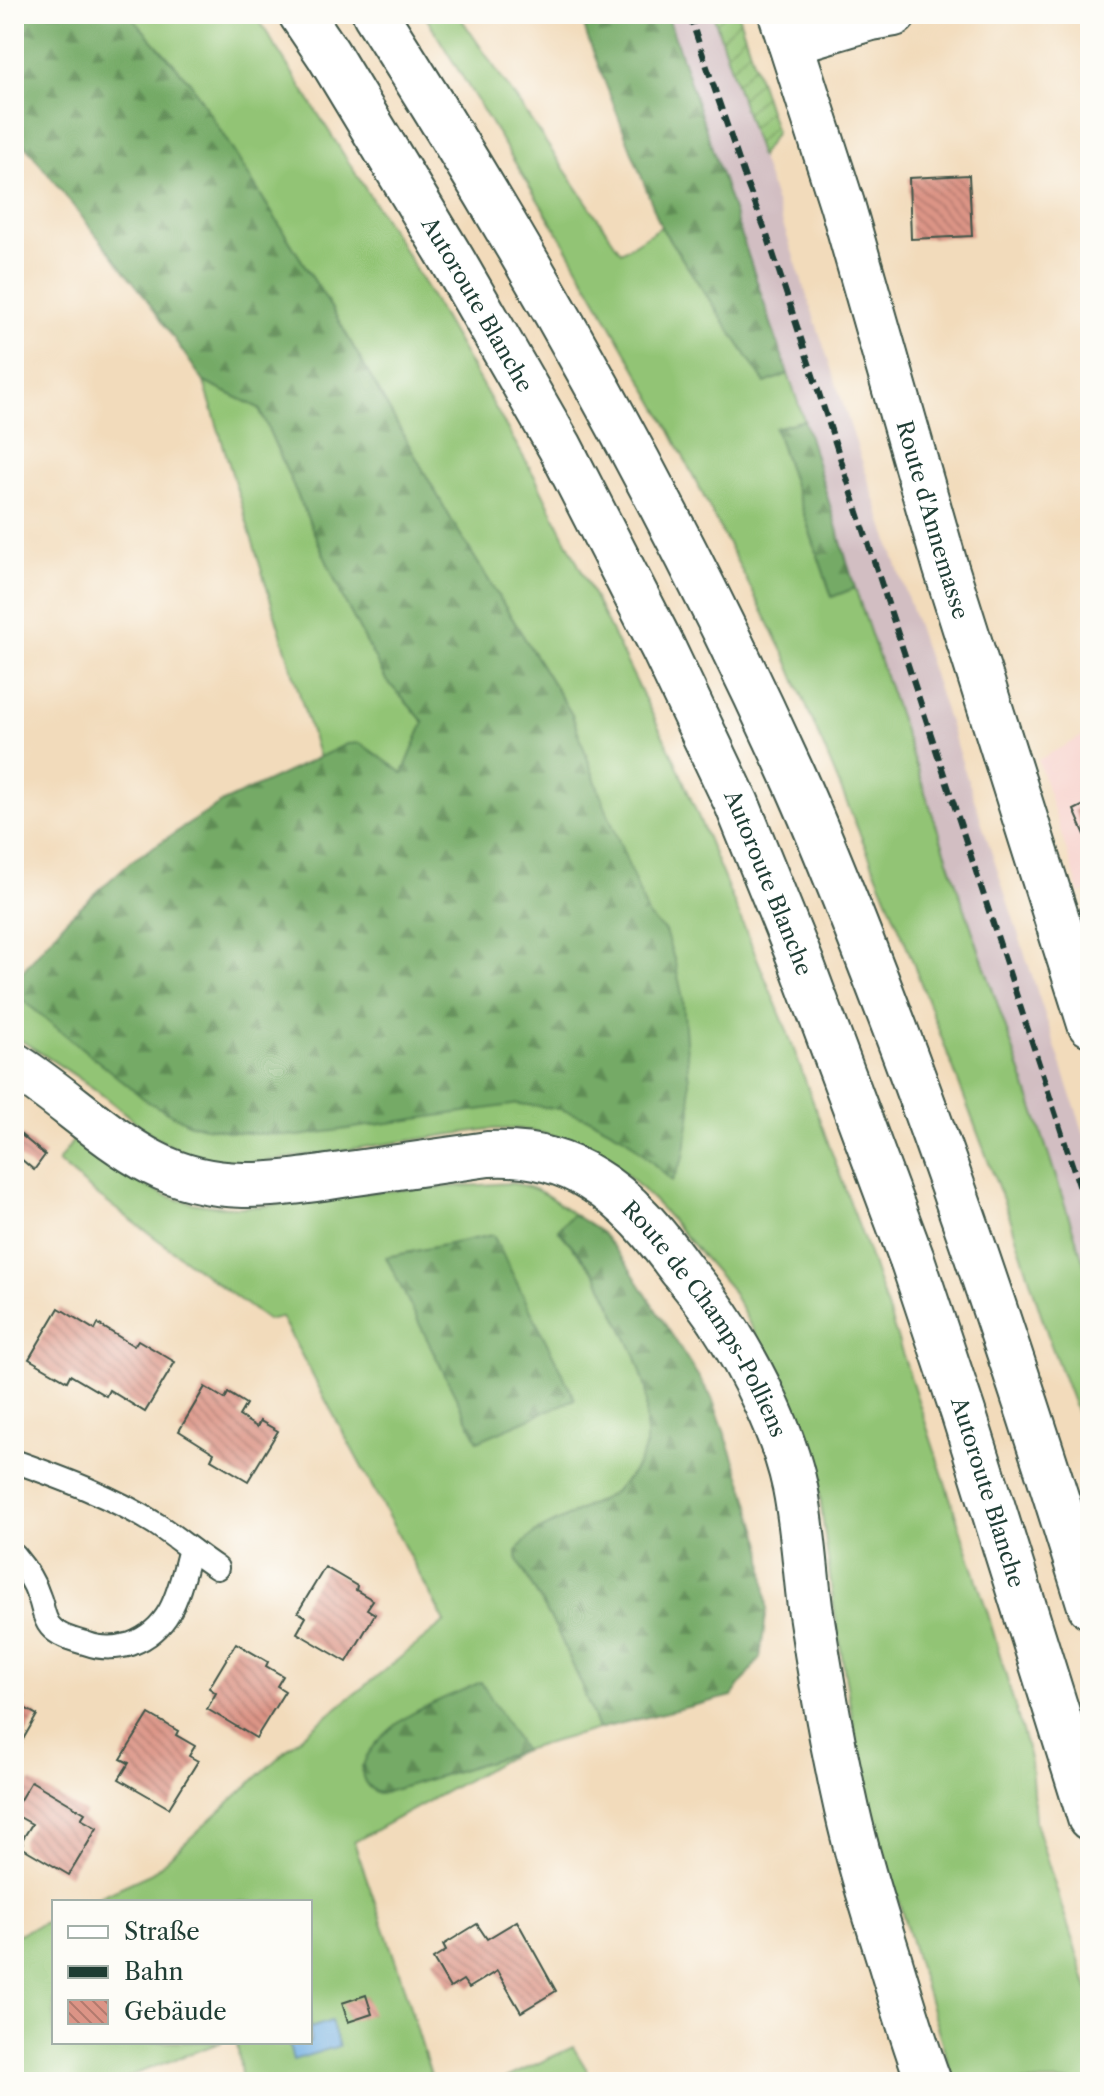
<svg xmlns="http://www.w3.org/2000/svg" width="1104" height="2096" font-family="'Libre Caslon Text',serif">
<defs>
<pattern id="forest-firs" width="22" height="20" patternUnits="userSpaceOnUse" patternTransform="scale(2)"><rect width="22" height="20" fill="#75aa66"/><path d="M5 1l3.5 6h-7zM16 11l3.5 6h-7z" fill="#5f8c55"/></pattern>
<pattern id="garden-furrows" width="10" height="10" patternUnits="userSpaceOnUse" patternTransform="scale(2)"><rect width="10" height="10" fill="#92c474"/><path d="M-1 1l2-2M0 10L10 0M9 11l2-2" fill="none" stroke="#77a060"/></pattern>
<pattern id="building-back-hatch" width="6" height="6" patternUnits="userSpaceOnUse" patternTransform="scale(2)"><rect width="6" height="6" fill="#dc9486"/><path d="M-1 5l2 2M0 0l6 6M5-1l2 2" fill="none" stroke="#b27a6e"/></pattern>
</defs>
<rect width="100%" height="100%" fill="#fdfcf7"/>
<filter id="ink" filterUnits="userSpaceOnUse"><feTurbulence type="fractalNoise" baseFrequency=".0125" numOctaves="2"/><feDisplacementMap in="SourceGraphic" scale="16" xChannelSelector="R" yChannelSelector="G"/><feConvolveMatrix kernelMatrix="1 2 1 2 8 2 1 2 1" color-interpolation-filters="sRGB"/></filter>
<filter id="wash" filterUnits="userSpaceOnUse"><feTurbulence type="fractalNoise" baseFrequency=".006" numOctaves="4" result="noise"/><feDisplacementMap in="SourceGraphic" scale="32" xChannelSelector="R" yChannelSelector="G"/><feGaussianBlur stdDeviation="1.8" result="paint"/><feColorMatrix in="noise" values="0 0 0 0 0 0 0 0 0 0 0 0 0 0 0 0 0 1.4 0 .05"/><feComposite in="paint" operator="in"/></filter>
<g filter="url(#wash)">
<rect width="100%" height="100%" fill="#f2dbbb"/>
<path fill="#f7d0cb" d="M1090 732V890L1080 894 1038 760Z"/>
<path fill="#d2bec2" d="M667 14H713L927 656 1090 1152V1282L1037 1119 863 614 804 420Z"/>
<g fill="#92c474" stroke="#588054" stroke-width="2">
<path d="M129 14H255L409 258 535 477 674 758 786 1028 869 1254 927 1427 988 1614 1031 1762 1035 1822 1090 1995V2082H954L875 1824 855 1735 834 1608 817 1473 809 1444 789 1396 730 1288 660 1207 633 1180 602 1155 573 1142 541 1133 518 1129H489L262 1162C235 1162 207 1161 182 1151 153 1140 131 1117 106 1098 77 1075 45 1056 14 1036V993L89 1053 599 791 572 715 452 521 332 309 190 82Z"/>
<path d="M424 14H458L621 252 661 227 765 383 788 374 804 420 775 429 832 597 855 588 1037 1119 1090 1282V1447L1051 1345 1011 1221 906 944 785 655 663 417 563 241Z"/>
<path d="M204 382 259 408 343 598 386 680 424 722 403 774 347 744 319 758Z"/>
<path d="M75 1138C107 1161 141 1189 180 1200 238 1216 293 1201 351 1194 403 1188 457 1187 510 1183 539 1187 550 1197 573 1214L558 1230 597 1275 635 1354 646 1388V1445L641 1459 630 1476 612 1494 536 1532 517 1552 518 1561 557 1630 579 1679 598 1729 523 1750 480 1683 362 1766C363 1781 366 1788 380 1794L516 1753 354 1842 398 1968 433 2082H242L237 2042H310V1902H88L152 1873 303 1735 445 1622 281 1317 267 1320 97 1195 58 1162Z"/>
<path d="M54 1918V2042H222L113 2082H18L14 2063V1936Z"/>
<path d="M573 2047 587 2070 589 2082H498Z"/>
</g>
<g fill="url(#forest-firs)" stroke="#4a744d" stroke-width="2">
<path d="M14 14H129L190 82 332 309 452 521 572 715 599 791 649 917 665 931 675 962 683 999 691 1111 684 1157 672 1181 626 1138 590 1119 560 1109 519 1104 299 1136 233 1132 190 1124 148 1102 14 993V981L66 920 130 862 223 802 347 744 360 743 403 773 424 722 386 680 343 598 259 408 204 382 143 294 14 131Z"/>
<path d="M581 14H667L788 374 765 383 661 227 587 36Z"/>
<path d="M804 420 855 588 832 597 775 428Z"/>
<path d="M573 1214 602 1233 626 1263 712 1398 745 1489 762 1545 767 1608 760 1658 732 1696 598 1729 579 1679 557 1630 518 1561 517 1552 520 1546 536 1532 612 1494 630 1476 641 1459 646 1445V1388L635 1354 597 1275 558 1229Z"/>
<path d="M493 1235 575 1399 478 1441 386 1257Z"/>
<path d="M481 1682 523 1750 516 1753 380 1794C337 1774 383 1734 405 1718 423 1705 460 1692 481 1682Z"/>
</g>
<path fill="url(#garden-furrows)" stroke="#588054" stroke-width="2" d="M713 14H738L776 132 760 157Z"/>
<path fill="#6faee2" stroke="#47768b" stroke-width="2" d="M331 2021 339 2046 293 2060 288 2042H310V2028Z"/>
<g id="blocks">
<g fill="url(#building-back-hatch)">
<path d="M969 175 972 236 911 239 909 178Z"/>
<rect x="1085" y="373" width="5" height="109"/>
<path d="M1090 802V846L1074 810Z"/>
<path d="M14 1129 45 1155 34 1170 14 1153Z"/>
<path d="M59 1308 95 1330 98 1324 134 1346 138 1340 175 1362 145 1412 109 1390 106 1396 70 1375 67 1381 29 1359Z"/>
<path d="M205 1387 225 1399 228 1393 246 1404 239 1416 257 1427 260 1421 278 1431 248 1481 211 1459 214 1453 179 1431Z"/>
<path d="M325 1567 357 1586 356 1590 373 1600 367 1609 375 1614 347 1662 297 1633 306 1617 298 1612Z"/>
<path d="M236 1643 268 1662 266 1666 283 1676 277 1686 285 1691 256 1738 207 1709 216 1693 209 1688Z"/>
<path d="M14 1693 25 1700 21 1706 37 1715 14 1755Z"/>
<path d="M149 1714 178 1731 176 1735 195 1746 189 1756 198 1761 169 1808 119 1779 129 1763 121 1759Z"/>
<path d="M31 1781 85 1813 81 1819 97 1828 69 1875 23 1848 22 1840 32 1824 14 1814V1810Z"/>
<path d="M517 1921 556 1991 521 2012 497 1971 469 1988 463 1980 450 1988 433 1959 446 1951 443 1945 477 1924 487 1939Z"/>
<path d="M366 1995 372 2014 348 2022 342 2003Z"/>
</g>
</g>
</g>
<g filter="url(#ink)">
<use href="#blocks" fill-opacity="0" stroke="#3f5548" stroke-width="2"/>
<g fill="none" stroke-linecap="round" stroke-linejoin="round">
<g stroke="#3f5548" stroke-width="26">
<g id="lane">
<path d="M14 1461C62 1478 113 1497 156 1524 177 1538 196 1554 217 1568"/>
<path d="M14 1555C25 1568 34 1581 39 1597 43 1606 43 1618 50 1626 59 1637 75 1640 88 1644 101 1649 118 1648 131 1644 174 1628 179 1589 190 1549"/>
</g>
</g>
<g stroke="#3f5548" stroke-width="48">
<path id="street" d="M790 42 871 18 894 14"/>
</g>
<g stroke="#3f5548" stroke-width="48">
<g id="secondary">
<path id="s1" d="M14 1065C62 1095 103 1137 153 1163 219 1198 286 1183 356 1173 400 1167 444 1160 488 1154 525 1152 561 1159 592 1179 629 1201 656 1235 681 1269 695 1286 709 1303 721 1322 751 1367 784 1434 795 1487 803 1527 805 1567 810 1607 820 1675 832 1743 847 1810 858 1859 873 1908 888 1955 901 1998 913 2040 929 2082"/>
</g>
</g>
<g stroke="#3f5548" stroke-width="48">
<g id="primary">
<path id="s2" d="M781 14 842 204 945 565 1090 1024"/>
</g>
</g>
<g stroke="#3f5548" stroke-width="48">
<g id="highway">
<path id="s3" d="M301 14 328 54 453 261 560 447 663 648 737 804 801 962 913 1262 963 1412 1090 1818"/>
<path d="M375 14C530 256 671 507 790 769 831 860 867 954 902 1047 971 1231 1032 1418 1090 1606"/>
</g>
</g>
<use href="#lane" stroke="#fff" stroke-width="22"/>
<use href="#street" stroke="#fff" stroke-width="44"/>
<use href="#secondary" stroke="#fff" stroke-width="44"/>
<use href="#primary" stroke="#fff" stroke-width="44"/>
<use href="#highway" stroke="#fff" stroke-width="44"/>
<path stroke="#1f3d34" stroke-width="6" stroke-dasharray="12 6" stroke-linecap="butt" d="M689 14 747 184 766 232 1090 1219"/>
</g>
</g>
<g text-anchor="middle" stroke-width="8" stroke-linejoin="round" paint-order="stroke">
<g font-size="22" fill="#1f3d34" stroke="#fdfcf7">
<text dy="8" stroke="none"><textPath href="#s3" startOffset="340">Autoroute Blanche</textPath></text>
<text dy="8" stroke="none"><textPath href="#s2" startOffset="528">Route d'Annemasse</textPath></text>
<text dy="8" stroke="none"><textPath href="#s3" startOffset="988">Autoroute Blanche</textPath></text>
<text dy="8" stroke="none"><textPath href="#s1" startOffset="802">Route de Champs-Polliens</textPath></text>
<text dy="8" stroke="none"><textPath href="#s3" startOffset="1636">Autoroute Blanche</textPath></text>
</g>
</g>
<rect width="1104" height="2096" fill="none" stroke="#fdfcf7" stroke-width="48"/>
<rect x="52" y="1900" width="260" height="144" fill="#fdfcf7" stroke="#a4b0a9" stroke-width="2"/>
<rect x="68" y="1926" width="40" height="12" fill="#ffffff" stroke="#a4b0a9" stroke-width="2"/>
<text x="124" y="1940" font-size="24" fill="#1f3d34">Straße</text>
<rect x="68" y="1966" width="40" height="12" fill="#1f3d34" stroke="#a4b0a9" stroke-width="2"/>
<text x="124" y="1980" font-size="24" fill="#1f3d34">Bahn</text>
<rect x="68" y="2000" width="40" height="24" fill="url(#building-back-hatch)" stroke="#a4b0a9" stroke-width="2"/>
<text x="124" y="2020" font-size="24" fill="#1f3d34">Gebäude</text>
</svg>
